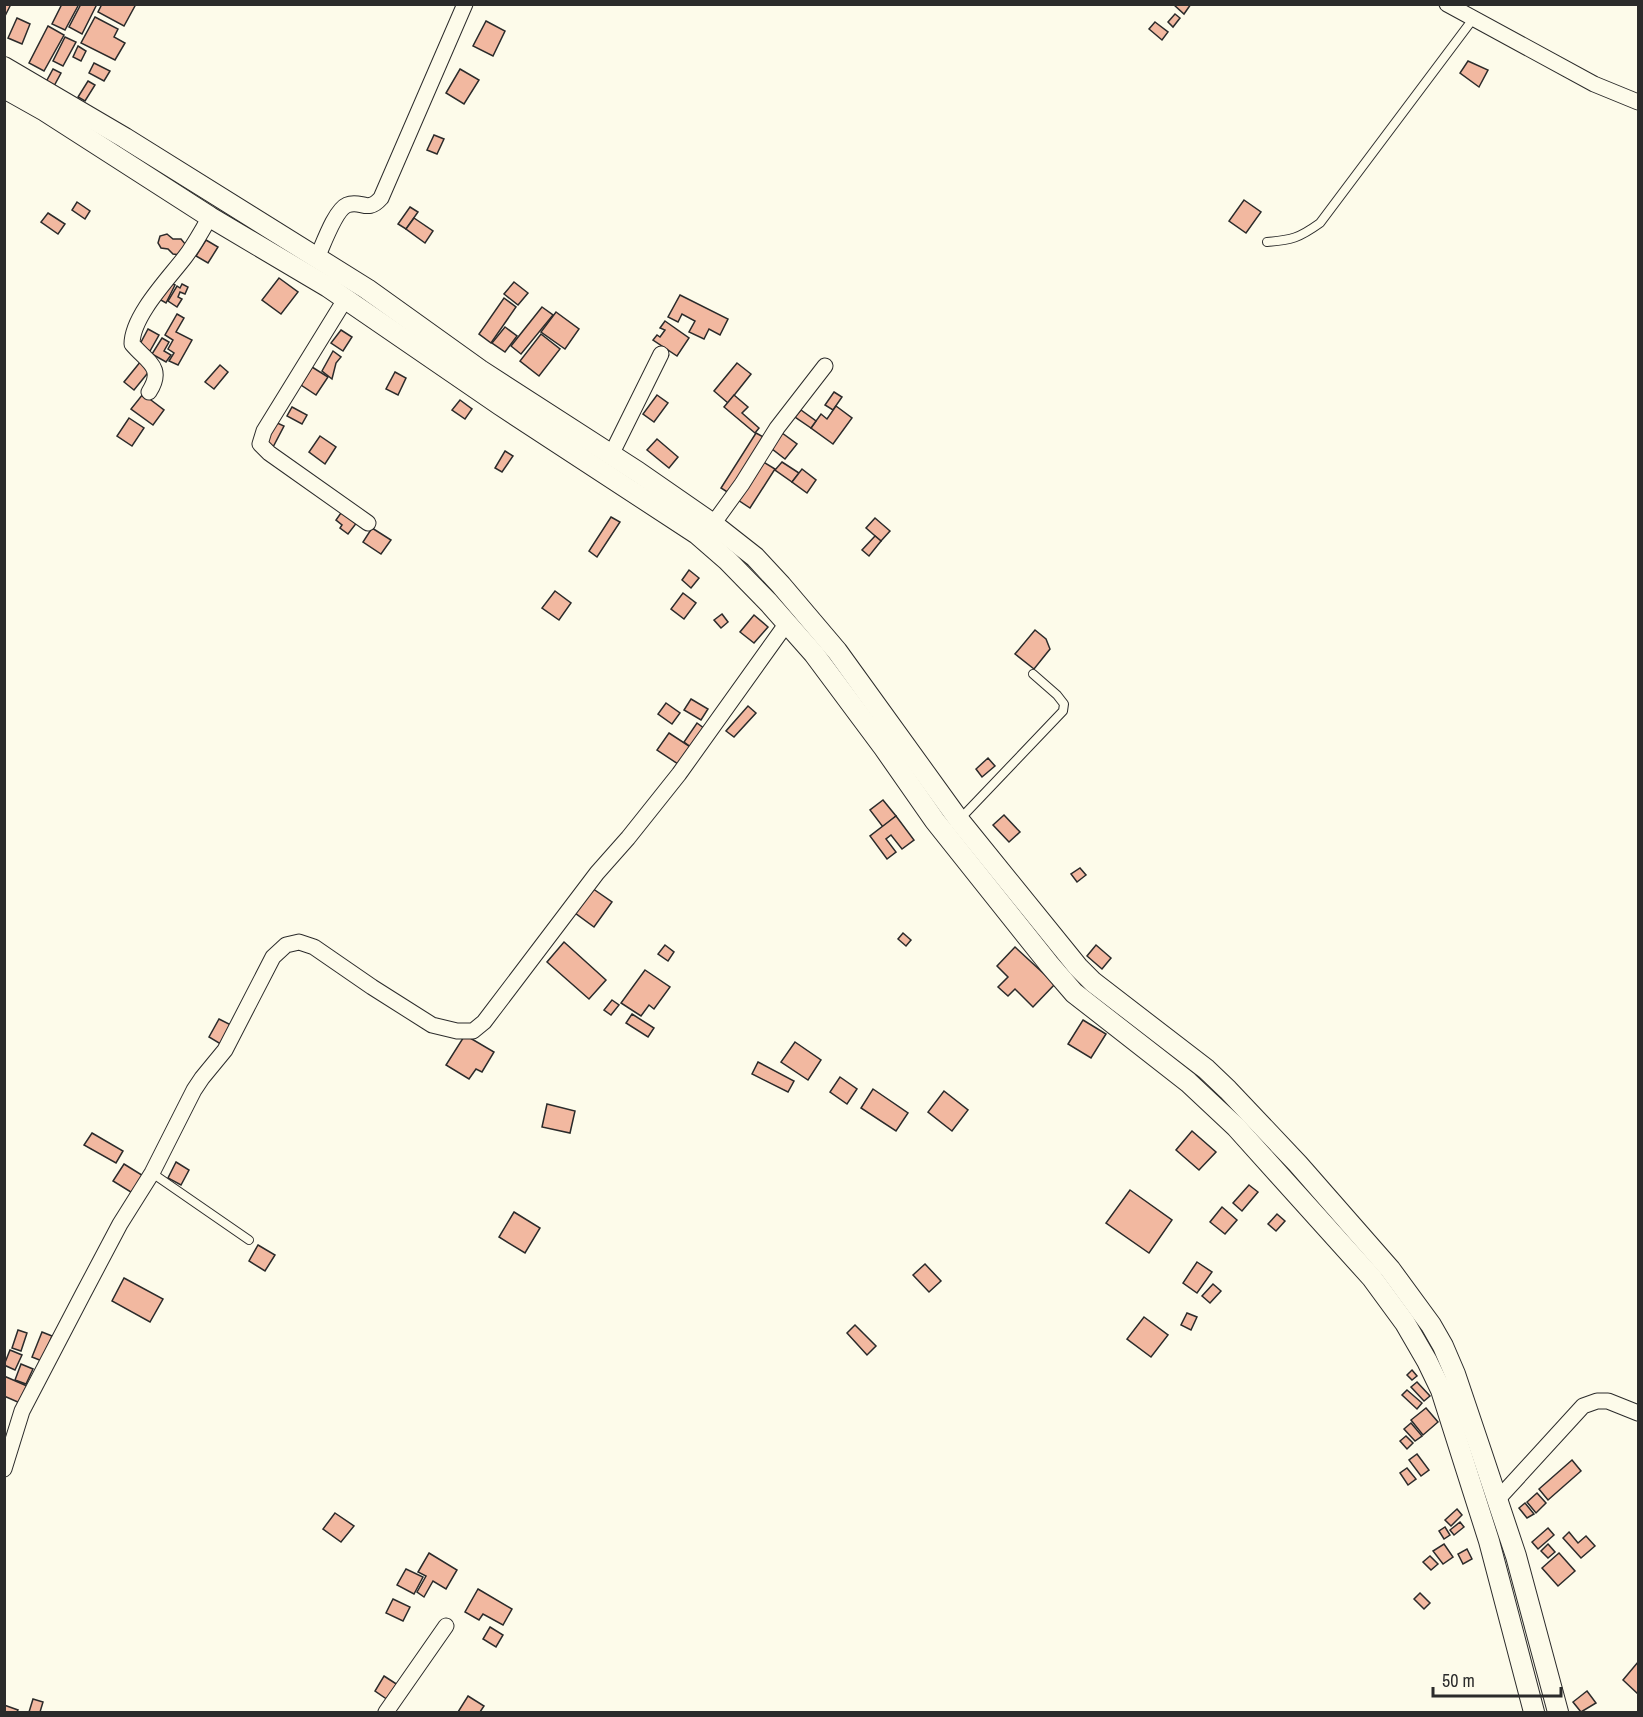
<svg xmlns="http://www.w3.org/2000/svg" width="1643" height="1717" font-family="'Archivo Narrow',sans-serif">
<rect width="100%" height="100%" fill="#fdfbea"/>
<g fill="#f2b8a0" stroke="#2b2b2b" stroke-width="1.5">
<path d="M4 4H11L4 18Z"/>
<path d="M62 4H79L65 30 52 24Z"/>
<path d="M81 4H97L82 34 69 27Z"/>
<path d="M102 4H136L124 26 98 12Z"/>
<path d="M1173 4H1191L1184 14Z"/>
<path d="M1175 14 1180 18 1173 27 1168 22Z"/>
<path d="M95 17 118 29 114 37 125 43 115 60 81 43Z"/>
<path d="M17 18 30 24 22 44 8 38Z"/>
<path d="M486 21 505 31 493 56 473 46Z"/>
<path d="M1155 22 1168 32 1162 40 1149 29Z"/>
<path d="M48 26 64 35 44 71 29 63Z"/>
<path d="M65 37 76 42 63 66 53 61Z"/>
<path d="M78 46 86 51 81 61 73 57Z"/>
<path d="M1468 61 1488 70 1479 87 1460 73Z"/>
<path d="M94 63 110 71 104 81 89 73Z"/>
<path d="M53 69 61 73 54 86 46 82Z"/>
<path d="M460 69 479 80 464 104 446 93Z"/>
<path d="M88 81 95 85 85 101 78 97Z"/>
<path d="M434 135 444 139 437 154 427 150Z"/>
<path d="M1244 200 1261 212 1246 233 1229 221Z"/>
<path d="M77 202 90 211 85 219 72 210Z"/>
<path d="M410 207 418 212 406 229 398 224Z"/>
<path d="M48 213 65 224 58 234 41 222Z"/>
<path d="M414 218 433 231 425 243 406 229Z"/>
<path d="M167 234 173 239H181L186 245 180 255 173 254 168 249 161 248 158 243 160 236Z"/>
<path d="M206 240 218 247 208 263 196 256Z"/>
<path d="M279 278 298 292 281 314 262 300Z"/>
<path d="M168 282 175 285 166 303 159 299Z"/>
<path d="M514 282 528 293 518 305 504 294Z"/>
<path d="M182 284 188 287 185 294 180 292 178 297 182 299 177 307 168 301 177 286 180 288Z"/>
<path d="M680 295 728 319 720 335 709 329 704 339 689 332 695 321 682 314 678 322 668 317Z"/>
<path d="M504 298 516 307 491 343 479 334Z"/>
<path d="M542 307 553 315 521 354 511 346Z"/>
<path d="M556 312 579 329 565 349 541 332Z"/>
<path d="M177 314 184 318 176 332 192 340 178 365 169 361 174 353 168 349 173 340 165 335Z"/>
<path d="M665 321 689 338 677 356 653 340 657 335 660 337 665 330 660 328Z"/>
<path d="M505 327 517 336 505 352 492 343Z"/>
<path d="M148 329 159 335 150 351 139 346Z"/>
<path d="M341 330 352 337 343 351 331 343Z"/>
<path d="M541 334 560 349 539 376 520 361Z"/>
<path d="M162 338 169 342 164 351 171 355 166 362 152 354Z"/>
<path d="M333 351 341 357 336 363 332 379 322 371Z"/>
<path d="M141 361 151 369 134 390 124 382Z"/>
<path d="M737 363 751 374 728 403 714 391Z"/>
<path d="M220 365 228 372 214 389 205 382Z"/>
<path d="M312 367 328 377 316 395 301 385Z"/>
<path d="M395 372 406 378 398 395 386 389Z"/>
<path d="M834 392 842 397 833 410 825 405Z"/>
<path d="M143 394 164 410 153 425 131 409Z"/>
<path d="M657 395 668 403 654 422 643 414Z"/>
<path d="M734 395 748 407 742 413 759 428 755 433 724 407Z"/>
<path d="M460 400 472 409 465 419 452 410Z"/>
<path d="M836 406 852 418 833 444 811 428 821 414 827 419Z"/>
<path d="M292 407 307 415 302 424 287 416Z"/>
<path d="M801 410 816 421 811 428 795 417Z"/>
<path d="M129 418 144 428 132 446 117 436Z"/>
<path d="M275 422 284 426 272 449 263 444Z"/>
<path d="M778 430 797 444 785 459 767 445Z"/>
<path d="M756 433 767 439 732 495 721 488Z"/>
<path d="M320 436 336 447 325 464 309 452Z"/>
<path d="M657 439 678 457 669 468 647 450Z"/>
<path d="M505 451 513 456 502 472 495 468Z"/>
<path d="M760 460 775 469 750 508 735 498Z"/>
<path d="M782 462 799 473 792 482 775 470Z"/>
<path d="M802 469 816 480 807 493 792 482Z"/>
<path d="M343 510 358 521 348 534 340 528 342 525 336 520Z"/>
<path d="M611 517 620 522 597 557 589 551Z"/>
<path d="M875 518 890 531 881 541 866 528Z"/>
<path d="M372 528 391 540 381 554 363 542Z"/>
<path d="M875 536 881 541 869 556 862 550Z"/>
<path d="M689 570 699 578 691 588 682 580Z"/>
<path d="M555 591 571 603 559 620 542 608Z"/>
<path d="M683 593 696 603 684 619 671 609Z"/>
<path d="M722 614 728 622 721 628 714 620Z"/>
<path d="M754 615 768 627 754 643 740 632Z"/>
<path d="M1035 630 1046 639 1050 649 1034 669 1015 654Z"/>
<path d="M691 699 708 709 701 720 684 710Z"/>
<path d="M666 703 680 713 672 724 658 714Z"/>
<path d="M748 706 756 713 734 737 726 731Z"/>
<path d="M697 723 705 729 692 748 684 742Z"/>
<path d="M669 733 692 748 681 766 657 750Z"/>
<path d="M988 758 995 766 982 777 976 769Z"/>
<path d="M883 800 896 816 883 827 870 810Z"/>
<path d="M1004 815 1020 832 1009 842 993 825Z"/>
<path d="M896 816 914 840 902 849 891 835 886 839 896 852 887 859 870 836Z"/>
<path d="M1080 868 1086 875 1077 882 1071 874Z"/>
<path d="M589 886 612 902 594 927 571 910Z"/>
<path d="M903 933 911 940 906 946 898 939Z"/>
<path d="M564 942 606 980 589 999 547 962Z"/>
<path d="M665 945 674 952 668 961 658 954Z"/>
<path d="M1096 945 1111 958 1102 969 1087 956Z"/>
<path d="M1015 947 1055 984 1033 1007 1015 989 1008 996 998 987 1008 977 997 966Z"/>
<path d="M645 970 670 987 654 1009 649 1005 641 1016 621 1003Z"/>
<path d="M612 1000 619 1005 611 1015 604 1010Z"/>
<path d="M632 1014 654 1028 648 1037 626 1023Z"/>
<path d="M219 1019 235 1027 224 1046 209 1037Z"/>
<path d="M1083 1020 1106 1034 1091 1058 1068 1044Z"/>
<path d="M465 1035 494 1052 482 1072 476 1069 469 1079 446 1065Z"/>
<path d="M795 1042 821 1060 808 1080 781 1062Z"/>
<path d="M758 1062 794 1081 788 1092 752 1074Z"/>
<path d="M840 1077 857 1089 847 1104 830 1092Z"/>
<path d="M873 1089 908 1113 896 1131 861 1108Z"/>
<path d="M944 1091 968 1110 952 1131 928 1112Z"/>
<path d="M547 1104 575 1111 570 1133 542 1127Z"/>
<path d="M1192 1131 1216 1152 1199 1170 1176 1150Z"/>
<path d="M92 1133 123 1151 116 1163 84 1145Z"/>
<path d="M176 1162 189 1170 181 1185 168 1178Z"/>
<path d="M124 1164 145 1177 134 1194 113 1181Z"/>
<path d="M1249 1185 1258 1192 1242 1211 1233 1203Z"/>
<path d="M1130 1190 1172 1220 1149 1253 1106 1223Z"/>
<path d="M1222 1207 1237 1220 1225 1234 1210 1222Z"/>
<path d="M514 1212 540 1228 525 1253 499 1237Z"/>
<path d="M1277 1214 1285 1221 1276 1231 1268 1224Z"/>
<path d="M258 1245 275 1255 265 1271 249 1261Z"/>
<path d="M1197 1262 1212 1272 1197 1293 1183 1283Z"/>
<path d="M925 1264 941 1281 929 1292 913 1275Z"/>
<path d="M124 1278 163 1299 150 1322 112 1301Z"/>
<path d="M1213 1284 1221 1291 1210 1303 1202 1296Z"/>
<path d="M1187 1313 1197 1317 1191 1330 1181 1325Z"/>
<path d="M1144 1317 1168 1335 1151 1357 1127 1339Z"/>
<path d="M855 1325 876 1346 867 1355 847 1333Z"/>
<path d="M18 1330 27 1333 21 1351 12 1348Z"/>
<path d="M42 1332 52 1336 42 1361 32 1357Z"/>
<path d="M10 1350 22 1355 15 1370 4 1365Z"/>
<path d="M21 1364 33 1369 26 1384 15 1380Z"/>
<path d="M1412 1370 1417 1376 1412 1380 1407 1375Z"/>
<path d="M4 1376 27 1386 20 1403 4 1396Z"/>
<path d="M1417 1382 1430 1396 1424 1401 1411 1387Z"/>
<path d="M1407 1390 1422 1403 1417 1409 1402 1395Z"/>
<path d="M1426 1408 1438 1422 1423 1435 1411 1420Z"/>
<path d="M1411 1423 1422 1436 1415 1441 1404 1429Z"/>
<path d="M1406 1436 1413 1443 1407 1449 1400 1441Z"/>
<path d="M1417 1454 1429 1470 1421 1476 1409 1460Z"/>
<path d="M1572 1460 1581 1471 1548 1500 1539 1489Z"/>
<path d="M1407 1468 1416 1479 1408 1485 1400 1473Z"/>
<path d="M1537 1493 1546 1503 1536 1513 1527 1502Z"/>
<path d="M1525 1503 1534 1514 1527 1518 1519 1508Z"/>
<path d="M1457 1509 1462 1515 1451 1526 1445 1520Z"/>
<path d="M335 1513 354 1526 341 1542 323 1529Z"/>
<path d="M1460 1522 1464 1527 1454 1535 1450 1530Z"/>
<path d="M1445 1527 1450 1535 1444 1539 1439 1531Z"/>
<path d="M1548 1528 1554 1535 1538 1549 1532 1542Z"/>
<path d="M1569 1532 1578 1543 1586 1536 1595 1546 1581 1558 1563 1538Z"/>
<path d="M1444 1544 1453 1557 1443 1564 1433 1551Z"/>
<path d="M1548 1544 1555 1552 1548 1558 1541 1551Z"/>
<path d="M1467 1549 1472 1559 1463 1564 1458 1554Z"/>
<path d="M429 1553 457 1570 446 1589 433 1581 424 1597 417 1592 426 1576 418 1572Z"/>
<path d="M1559 1553 1575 1571 1558 1586 1542 1568Z"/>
<path d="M1430 1556 1438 1564 1431 1570 1423 1562Z"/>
<path d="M406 1569 423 1577 414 1594 397 1585Z"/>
<path d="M478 1589 512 1609 503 1625 483 1614 479 1620 465 1612Z"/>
<path d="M1420 1593 1430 1603 1424 1609 1414 1599Z"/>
<path d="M393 1599 410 1607 403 1621 386 1613Z"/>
<path d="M490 1627 503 1635 496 1647 483 1639Z"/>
<path d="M1638 1662V1694L1623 1680Z"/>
<path d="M384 1676 398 1685 388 1700 375 1691Z"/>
<path d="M1587 1691 1596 1703 1581 1712 1573 1702Z"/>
<path d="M468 1696 484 1706 480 1712H458Z"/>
<path d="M33 1699 43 1702 40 1712H29Z"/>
<path d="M4 1705 18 1710 17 1712H4Z"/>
</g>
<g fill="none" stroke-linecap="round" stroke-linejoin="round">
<g stroke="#2b2b2b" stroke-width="10">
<g id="service">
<path d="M1267 242C1292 240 1299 238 1320 223L1473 19"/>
<path d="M960 819 1063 711 1064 704 1057 695 1033 674"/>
<path d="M152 1173 249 1240"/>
</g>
</g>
<g stroke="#2b2b2b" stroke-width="17">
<g id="minor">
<path d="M1447 4 1594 84 1638 102"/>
<path d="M317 258C323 245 335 210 347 205 361 199 367 214 381 198L465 4"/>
<path d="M346 298 264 431 260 444 269 453 368 523"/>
<path d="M149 392C165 367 147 362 132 344 132 316 169 278 185 257 195 244 202 230 210 217"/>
<path d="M611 455 661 354"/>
<path d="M713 524 742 484 777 428 825 366"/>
<path d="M4 1469 22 1411 83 1294 120 1224 152 1173 194 1090 202 1078 225 1050 273 957 286 945 299 942 314 947 372 987 432 1025 457 1031H473L484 1022 597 873 628 838 679 774 787 623"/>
<path d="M1497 1500 1583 1406 1597 1401H1608L1638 1413"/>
<path d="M386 1712 446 1626"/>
</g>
</g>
<g stroke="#2b2b2b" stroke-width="22">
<g id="tertiary">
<path d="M4 67 125 138 367 289 480 370 638 472 713 524 755 557 781 585 837 651 959 820 1078 967 1093 982 1206 1069 1228 1090 1298 1164 1390 1269 1431 1325 1443 1346 1455 1374 1482 1454 1516 1556 1558 1712"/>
<path d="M4 88 45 111 210 217 328 287 500 405 697 534 728 561 769 603 814 654 884 748 935 821 1049 964 1074 993 1188 1082 1236 1127 1372 1278 1405 1323 1427 1361 1441 1390 1489 1541 1534 1712"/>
</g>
</g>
<use href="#service" stroke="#fdfbea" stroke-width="8"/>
<use href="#minor" stroke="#fdfbea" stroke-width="15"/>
<use href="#tertiary" stroke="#fdfbea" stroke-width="20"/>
</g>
<rect width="1643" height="1717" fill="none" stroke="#2b2b2b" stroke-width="12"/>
<path d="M1433 1687v9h128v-9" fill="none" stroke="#2b2b2b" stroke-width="3"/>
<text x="1442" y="1687" font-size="18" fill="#2b2b2b" stroke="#fdfbea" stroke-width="4.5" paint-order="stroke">50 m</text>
</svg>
